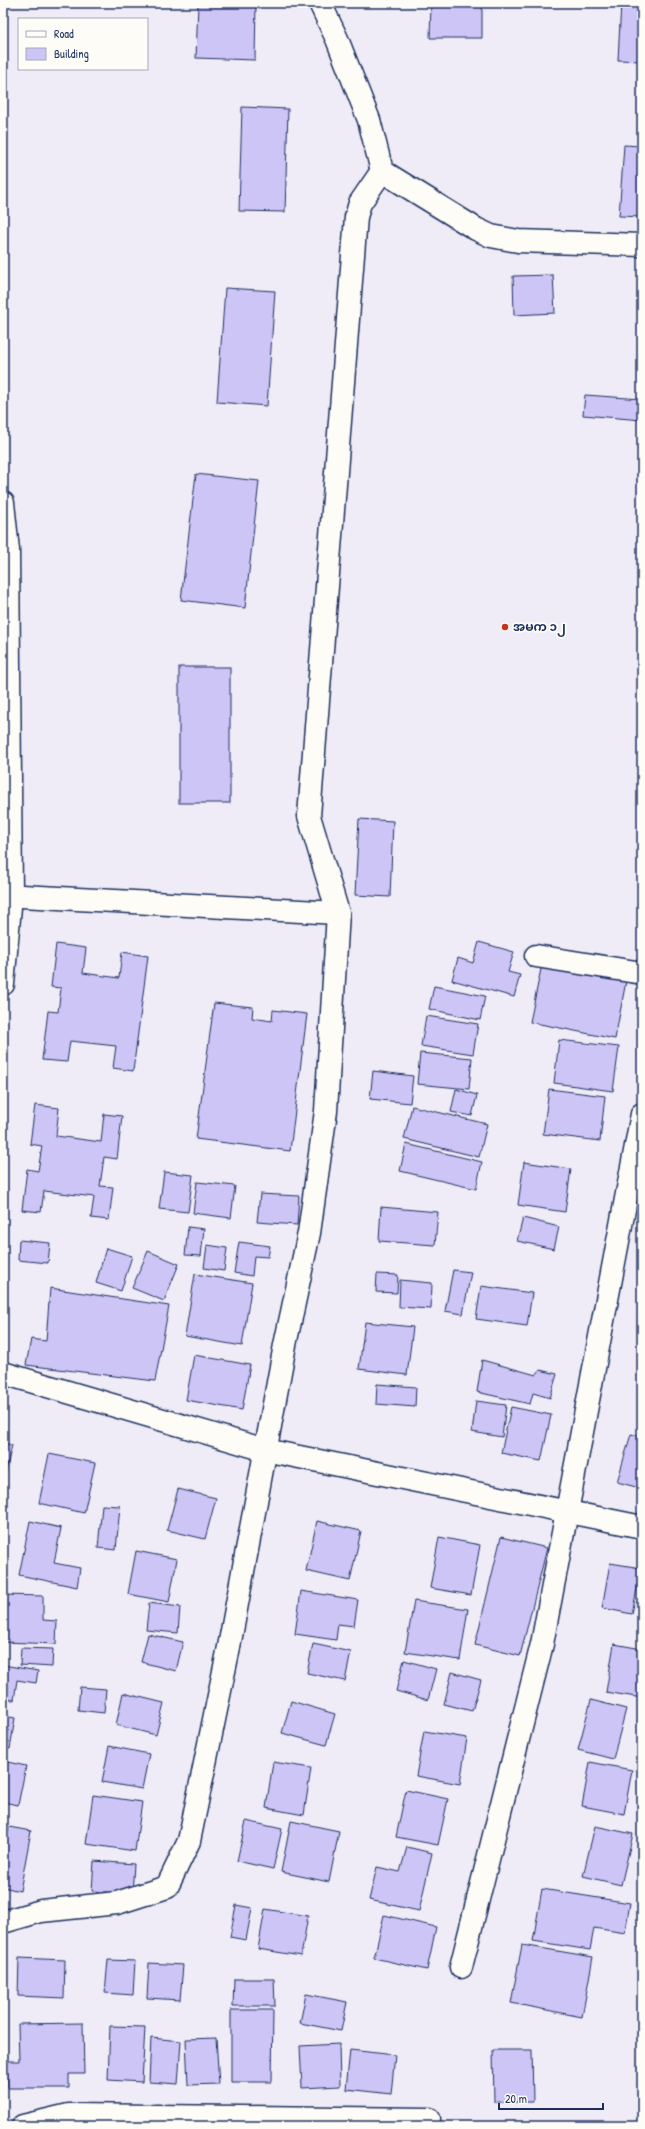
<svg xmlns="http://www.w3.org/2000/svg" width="645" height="2129" font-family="'Patrick Hand','Noto Sans Myanmar',sans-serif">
<rect width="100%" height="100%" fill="#efecf7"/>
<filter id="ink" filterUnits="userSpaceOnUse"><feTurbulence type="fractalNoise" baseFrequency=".025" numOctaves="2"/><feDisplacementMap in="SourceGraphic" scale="8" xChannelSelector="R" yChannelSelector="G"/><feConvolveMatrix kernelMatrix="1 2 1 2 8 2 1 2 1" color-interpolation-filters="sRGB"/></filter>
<g filter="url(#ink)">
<g fill="#cec5f7" stroke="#1b2f5e">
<path d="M198 3H256L255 60 196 58Z"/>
<path d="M431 3H482V38H430Z"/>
<path d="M621 3H642V61L618 60Z"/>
<path d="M242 107 288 109 285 212 239 211Z"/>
<path d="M624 145 642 146V217L619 216Z"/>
<path d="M553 275 555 313 514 315 513 276Z"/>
<path d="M225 288 275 291 267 406 217 402Z"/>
<path d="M585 395 642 399V420L583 415Z"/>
<path d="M196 474 259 481 245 608 181 600Z"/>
<rect x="179" y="667" width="51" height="136"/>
<path d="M359 819 393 821 390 897 355 895Z"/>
<path d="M479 942 514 952 508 972 520 975 514 997 452 980 458 958 473 963Z"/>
<path d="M56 944 86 948 83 973 119 978 122 952 148 956 133 1071 113 1068 116 1046 70 1041 67 1062 42 1060 48 1011 58 1012 61 988 51 987Z"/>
<path d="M542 964 626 981 615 1039 530 1022Z"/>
<path d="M434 986 485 996 480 1020 429 1009Z"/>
<path d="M214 1003 253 1007 252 1018 272 1021 273 1010 307 1014 290 1151 196 1139Z"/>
<path d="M426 1016 478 1024 473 1054 421 1046Z"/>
<path d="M559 1040 619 1047 613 1091 554 1083Z"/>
<path d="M420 1053 472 1058 469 1089 417 1084Z"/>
<path d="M373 1071 413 1076 410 1103 370 1099Z"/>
<path d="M456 1089 477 1095 472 1116 451 1112Z"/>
<path d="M549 1089 605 1096 600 1141 543 1134Z"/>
<path d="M35 1105 59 1108 56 1136 101 1142 104 1114 122 1116 117 1159 104 1157 100 1186 113 1187 109 1220 91 1218 94 1197 44 1191 41 1212 22 1210 27 1169 38 1171 42 1146 30 1144Z"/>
<path d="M412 1106 487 1124 479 1157 404 1139Z"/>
<path d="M406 1144 482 1162 476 1189 400 1171Z"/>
<path d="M524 1162 571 1169 565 1212 518 1205Z"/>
<path d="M164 1172 193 1175 188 1212 159 1209Z"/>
<path d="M197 1182 235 1186 231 1218 193 1213Z"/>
<path d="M260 1194 299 1196 297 1225 257 1222Z"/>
<path d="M381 1207 438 1212 435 1245 379 1241Z"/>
<path d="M523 1218 559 1227 554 1249 517 1241Z"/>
<path d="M188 1227 204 1229 201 1256 185 1255Z"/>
<path d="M19 1240 50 1243 48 1263 18 1260Z"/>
<path d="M239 1242 270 1246 268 1257 254 1256 252 1276 234 1273Z"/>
<path d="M207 1245 227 1248 224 1271 204 1268Z"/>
<path d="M106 1248 132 1256 121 1291 96 1283Z"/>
<path d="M148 1251 179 1264 164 1301 132 1288Z"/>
<path d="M453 1270 471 1272 463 1314 445 1311Z"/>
<path d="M195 1274 252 1283 242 1346 185 1336Z"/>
<path d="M377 1274 398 1275 397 1293 376 1292Z"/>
<path d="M400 1280 432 1283 431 1309 399 1307Z"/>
<path d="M481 1286 532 1293 527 1326 476 1319Z"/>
<path d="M50 1288 169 1306 155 1381 26 1365 31 1339 46 1341Z"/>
<path d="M365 1322 413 1327 407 1375 359 1369Z"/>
<path d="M194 1355 250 1365 242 1410 186 1400Z"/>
<path d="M482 1360 536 1375 540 1370 557 1374 550 1398 533 1393 530 1404 477 1392Z"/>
<path d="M377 1384 416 1387 415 1407 376 1404Z"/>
<path d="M476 1401 506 1405 502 1437 472 1432Z"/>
<path d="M511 1407 551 1415 541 1461 501 1453Z"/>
<path d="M631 1434 642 1437V1480L640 1488 617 1482Z"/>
<path d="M3 1443 12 1445 3 1484Z"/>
<path d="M49 1454 95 1463 84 1513 39 1503Z"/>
<path d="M178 1489 216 1498 205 1539 167 1530Z"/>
<path d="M102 1505 120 1506 116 1550 98 1548Z"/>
<path d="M30 1521 61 1528 54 1563 80 1568 77 1587 19 1575Z"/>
<path d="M317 1521 361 1531 350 1581 306 1571Z"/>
<path d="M439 1537 480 1545 471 1595 430 1588Z"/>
<path d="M501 1537 547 1548 520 1656 475 1645Z"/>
<path d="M136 1551 177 1559 169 1602 128 1594Z"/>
<path d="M610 1563 641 1568 632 1614 602 1608Z"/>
<path d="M301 1591 358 1600 354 1626 338 1624 336 1640 295 1634Z"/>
<path d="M3 1595 43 1596V1620L57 1621 56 1644 3 1642Z"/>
<path d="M414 1601 468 1609 460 1660 405 1652Z"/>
<path d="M149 1603 180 1607 178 1633 146 1630Z"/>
<path d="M148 1634 183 1642 176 1671 141 1662Z"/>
<path d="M313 1644 351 1652 345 1681 307 1673Z"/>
<path d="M614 1644 642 1649V1698L606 1692Z"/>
<path d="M21 1648 53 1649 52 1667 20 1665Z"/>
<path d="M404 1660 436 1669 428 1700 396 1691Z"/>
<path d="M3 1665 38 1671 36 1683 17 1680 14 1700 3 1699Z"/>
<path d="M452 1672 481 1680 472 1711 444 1704Z"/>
<path d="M80 1687 106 1689 104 1713 78 1710Z"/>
<path d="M123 1693 164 1703 156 1735 116 1725Z"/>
<path d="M591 1700 626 1709 613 1759 578 1750Z"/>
<path d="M291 1701 335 1714 326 1745 282 1733Z"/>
<path d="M3 1716 15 1718 10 1749 3 1748Z"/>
<path d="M424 1731 467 1738 460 1784 416 1776Z"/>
<path d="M109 1746 149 1754 142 1789 102 1782Z"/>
<path d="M3 1761 26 1766 18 1805 3 1802Z"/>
<path d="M273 1762 311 1768 304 1815 266 1808Z"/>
<path d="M590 1762 632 1770 624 1814 582 1806Z"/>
<path d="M406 1790 448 1799 438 1845 396 1837Z"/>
<path d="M93 1795 142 1802 135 1851 86 1844Z"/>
<path d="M246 1821 282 1829 273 1869 237 1861Z"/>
<path d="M291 1821 339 1831 329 1882 281 1872Z"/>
<path d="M595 1826 633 1834 621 1885 583 1876Z"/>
<path d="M9 1827 31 1831 20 1891 3 1887V1857Z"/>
<path d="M407 1847 432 1853 419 1911 369 1900 377 1867 400 1872Z"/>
<path d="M94 1861 134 1864 132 1894 92 1891Z"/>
<path d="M542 1889 630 1903 625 1933 594 1928 590 1950 533 1941Z"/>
<path d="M236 1905 252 1908 246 1940 230 1937Z"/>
<path d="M265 1909 308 1916 301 1956 258 1949Z"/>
<path d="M384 1915 436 1927 427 1970 374 1958Z"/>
<path d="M522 1945 593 1957 582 2017 511 2003Z"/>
<path d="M19 1958 65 1960 64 1998 18 1996Z"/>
<path d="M108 1960 135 1961 133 1995 105 1993Z"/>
<path d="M149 1963 183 1965 180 2000 147 1998Z"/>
<path d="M234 1979H274L275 2006H233Z"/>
<path d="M306 1994 347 2002 341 2031 300 2023Z"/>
<path d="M231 2010H273L272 2082H231Z"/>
<path d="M83 2023 84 2074H69V2088H8L7 2061H19L18 2024Z"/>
<path d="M110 2026 145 2027 142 2082 108 2080Z"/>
<path d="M151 2038 181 2041 178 2084 149 2082Z"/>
<path d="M216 2038 219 2084 188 2085 186 2039Z"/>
<path d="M339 2044 340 2086 302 2088 300 2046Z"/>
<path d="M350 2050 395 2055 391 2094 346 2089Z"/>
<path d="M493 2050H532L533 2102H494Z"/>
</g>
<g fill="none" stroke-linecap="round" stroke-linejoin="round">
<g stroke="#1b2f5e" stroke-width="25">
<g id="minor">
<path d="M320 3 337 39 369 120 382 171 476 229 491 236 518 241 642 245"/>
<path d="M3 503 8 550 11 896 3 984"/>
<path d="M3 895 338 913"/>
<path d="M536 956 642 973"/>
<path d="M3 1373 265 1450 642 1527"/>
<path d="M3 1922 41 1911 117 1903 167 1887 189 1841 229 1647 285 1345 309 1233 326 1111 338 913 309 816 356 217 360 203 382 171"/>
<path d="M461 1967 542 1644 642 1114"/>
<path d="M23 2126 69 2115 429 2119"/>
</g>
</g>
<use href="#minor" stroke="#fdfcf7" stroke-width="22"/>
</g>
</g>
<circle fill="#c8321e" stroke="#fdfcf7" stroke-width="1.5" cx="505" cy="627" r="4"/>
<g text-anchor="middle" stroke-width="3.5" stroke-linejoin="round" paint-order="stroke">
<g font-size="12" font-weight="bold" fill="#1b2f5e" stroke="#fdfcf7" text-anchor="start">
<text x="513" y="631">အမက ၁၂</text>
</g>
</g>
<rect width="645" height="2129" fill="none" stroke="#fdfcf7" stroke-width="16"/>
<rect x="8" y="8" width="629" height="2113" fill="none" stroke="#1b2f5e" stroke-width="1.5" filter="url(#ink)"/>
<rect x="18" y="18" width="130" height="52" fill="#fdfcf7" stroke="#a3aaba"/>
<rect x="26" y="31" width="20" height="6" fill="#fdfcf7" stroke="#a3aaba"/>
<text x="54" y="38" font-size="12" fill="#1b2f5e">Road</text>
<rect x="26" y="48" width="20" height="12" fill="#cec5f7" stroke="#a3aaba"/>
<text x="54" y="58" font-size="12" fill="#1b2f5e">Building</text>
<path d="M499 2103v6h104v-6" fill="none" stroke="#1b2f5e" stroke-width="2"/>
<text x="505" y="2103" font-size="12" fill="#1b2f5e" stroke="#fdfcf7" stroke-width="3" paint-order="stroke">20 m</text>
</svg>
